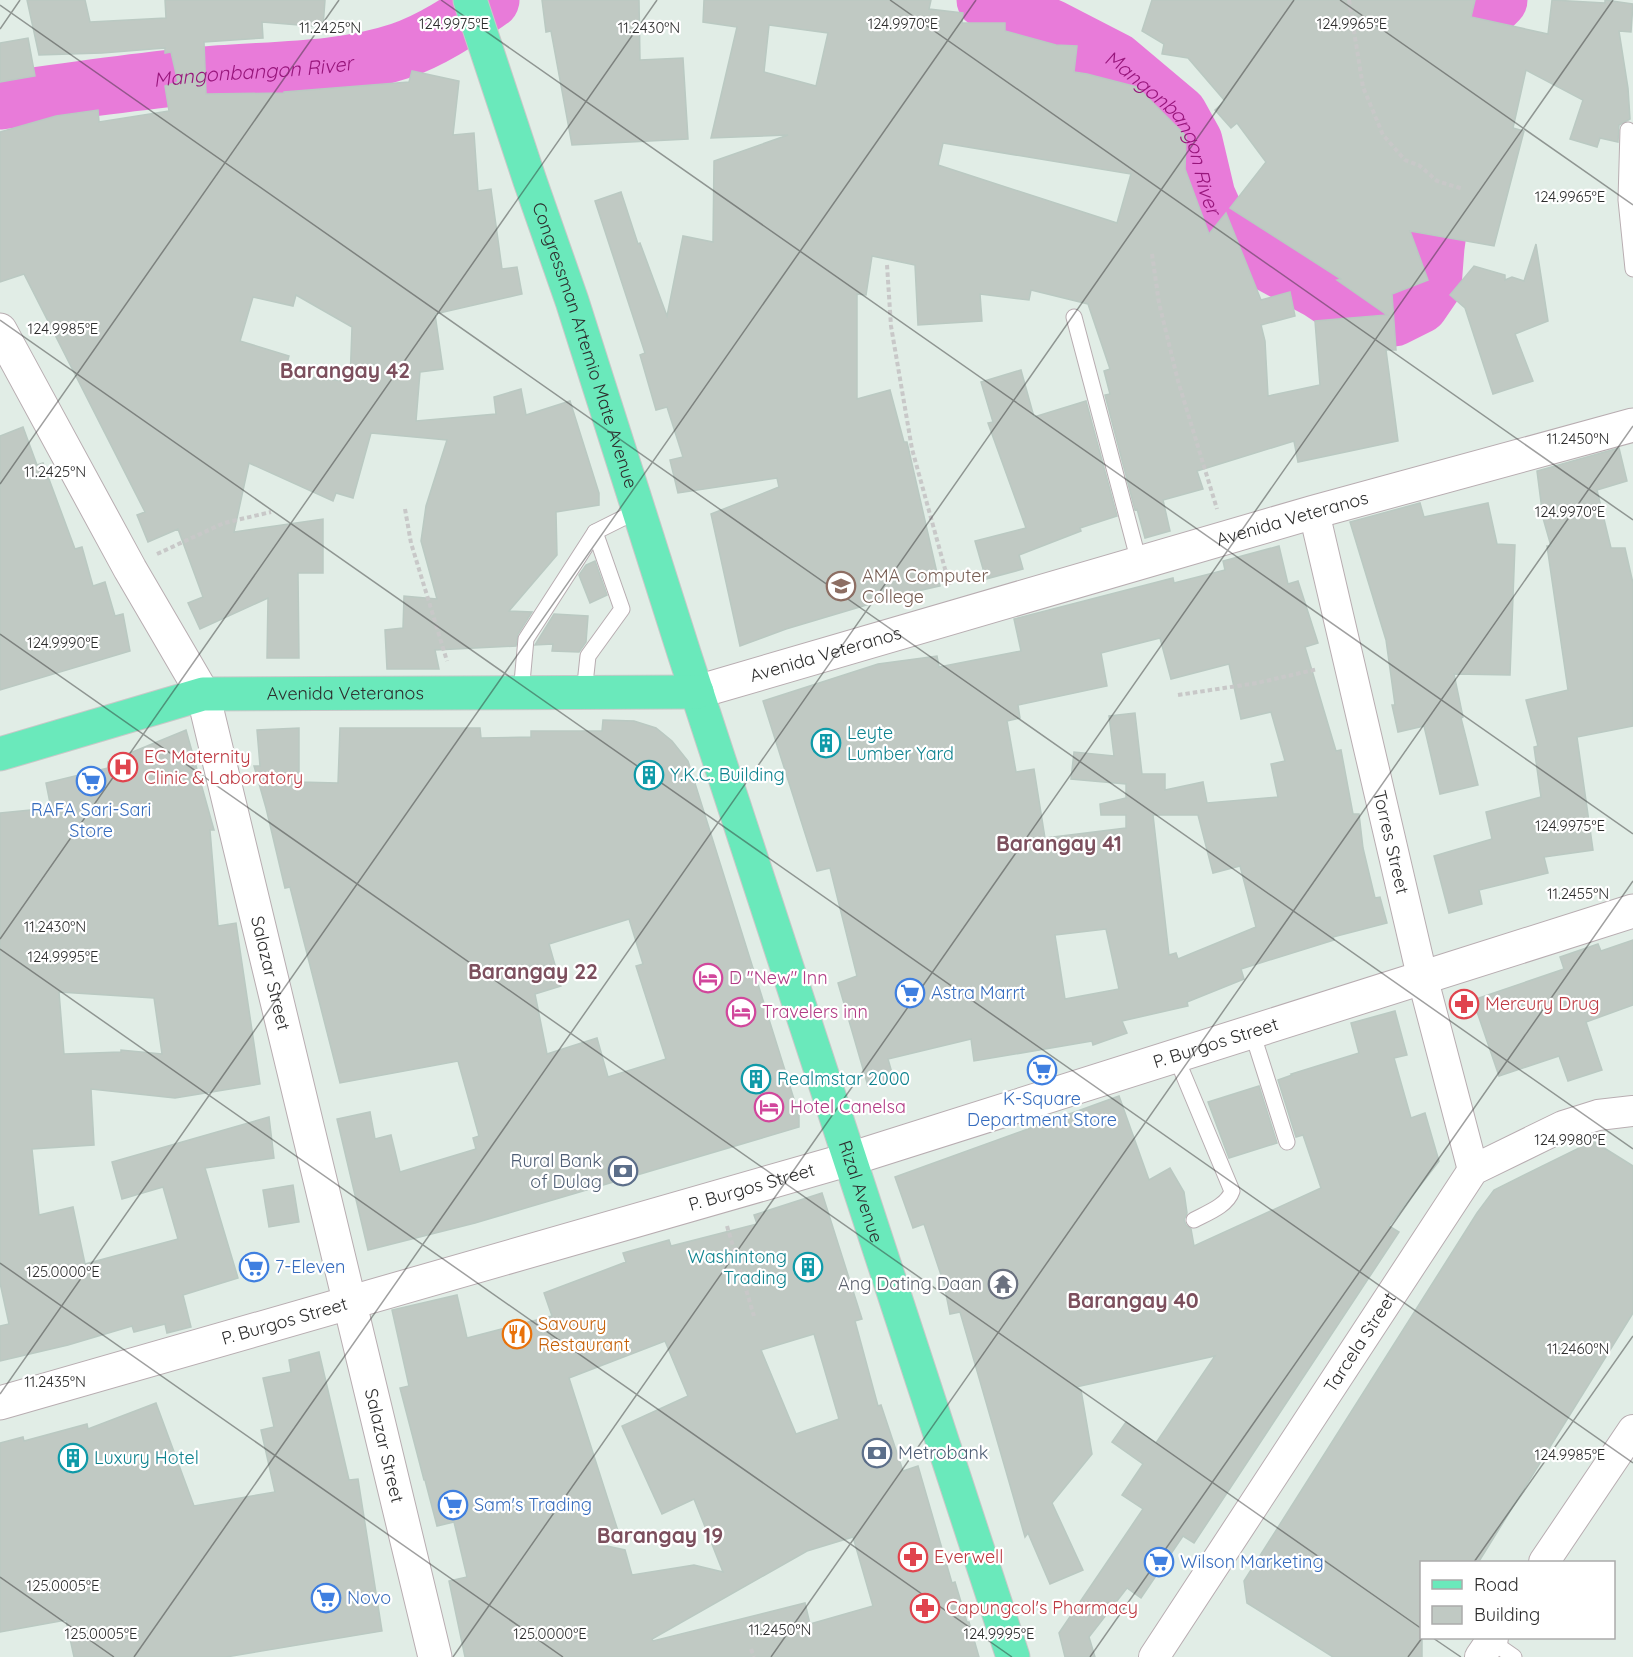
<svg xmlns="http://www.w3.org/2000/svg" width="1633" height="1657" font-family="Quicksand,sans-serif">
<rect width="100%" height="100%" fill="#e1ede6"/>
<g fill="none" stroke-linecap="round" stroke-linejoin="round">
<g stroke="#e87bd9" stroke-width="57">
<path id="s1" d="M985 0 1052 28 1116 61 1179 114 1194 141 1207 196 1221 227 1268 263 1320 291 1365 321 1394 318 1420 305 1433 286 1436 247 1460 75 1481 23 1488 11 1499 0"/>
<path id="s2" d="M0 101C68 91 136 81 204 75 269 69 337 72 400 51 433 40 463 19 491 0"/>
</g>
</g>
<g fill="#c0c9c3" stroke="#bac9c2" stroke-width="1.5" fill-rule="evenodd">
<path d="M27 0H85L90 22 166 18 165 0H325L323 27 262 22 263 38 204 42 206 94 284 93V92L409 82 412 71 459 81 453 135 474 133 478 191 491 189 502 269 517 267 522 294 435 314 443 369 420 372 416 421 496 414 494 397 521 389 526 415 570 401 599 493V505L556 512 557 555 509 611 532 612 518 634 516 646 435 650 439 669H387L385 630 403 628 404 596 437 599 421 541 426 506 447 440 371 433 353 498 336 493 333 501 249 463 234 532 323 519V573H298L299 658H267L268 598 200 629 188 603 203 597 178 529 148 542 137 515 145 512 24 274 0 282V132L56 116 98 110 99 122 169 111 165 86 178 82 171 52 165 53V48L102 53 39 55ZM296 295 352 327 350 382 284 374 289 356 240 341 253 297 293 306Z"/>
<path d="M542 0H639L640 60 683 58 688 139 572 145 551 31 546 32Z"/>
<path d="M704 0H931L929 9 963 13 962 23H1005V31L1056 45 1077 46 1074 72 1087 74 1137 87 1186 136 1185 169 1209 234 1226 213 1261 300 1290 292 1295 316 1261 325 1265 341 1268 396 1320 385 1315 321 1387 315 1337 280 1341 279 1230 208 1266 162 1237 123 1231 128 1215 110 1225 101 1188 58 1162 54 1164 44 1142 31 1152 0H1475L1471 17 1548 34 1552 0 1605 3V0L1633 4 1631 32 1619 31 1628 88 1630 119 1619 125 1618 142 1600 138 1597 147 1570 139 1583 100 1526 70 1513 128 1524 131 1494 246 1410 231 1428 280 1392 294 1396 350H1386L1398 441 1298 462 1294 441 1197 471 1203 489 1163 500 1170 531 1145 538 1137 509 1135 510 1105 395 1110 394 1104 371 1110 369 1088 304 1031 290 1029 300 980 294 982 321 918 325 915 265 872 256 866 295 857 294V399L890 390 904 442H907L940 586 900 595 786 629 740 646 711 514 779 487 777 478 678 493 670 460 683 457 667 407 656 410 640 355 645 353 595 201 621 192 638 244 640 243 667 316 683 236 713 242 714 161 788 135 711 138 737 27 703 22ZM769 25 828 33 816 86 764 72ZM943 143 1131 174 1117 223 938 165Z"/>
<path d="M28 38 35 76 0 82V43Z"/>
<path d="M1536 244 1548 321 1515 334 1533 381 1493 394 1465 308 1450 295 1474 266 1505 275V280L1512 277 1524 281Z"/>
<path d="M1021 370 1034 417 1086 401 1117 516 1080 528 1081 531 1019 555 1023 569 986 579 975 541 1026 528 988 423 993 422 981 382Z"/>
<path d="M23 427 37 465 43 463 75 549 82 547 93 586 105 582 115 616 123 614 130 651 0 690V436Z"/>
<path d="M1619 448 1627 481 1597 490 1611 548H1625L1633 583V726L1577 737 1593 850 1544 857 1548 873 1479 890 1482 904 1449 913 1434 856 1492 839 1486 812 1541 797 1534 747 1538 746 1526 700 1568 690 1547 546H1551L1543 518 1537 471Z"/>
<path d="M1420 503 1424 517 1488 503 1497 544 1515 545 1510 675 1454 674 1463 717 1461 718 1478 785 1440 794 1424 726 1398 732 1392 705H1395L1386 640 1350 522Z"/>
<path d="M1279 546 1288 584 1298 581 1318 643 1305 647 1336 751 1341 750 1353 814H1359L1363 848 1375 898 1380 897 1387 923 1333 937 1334 940 1241 969 1244 979 1187 1002 1188 1006 1122 1021 1127 1033 1093 1045 1092 1041 974 1061 971 1039 888 1059 894 1080 868 1086 838 983 857 976 830 868 817 871 763 701 878 664 937 656 939 667 1021 651 1014 619 1173 578 1174 583 1225 570 1223 561ZM1160 638 1171 679 1229 664 1241 719 1271 712 1285 761 1271 764 1278 797 1207 803 1203 782 1165 790V774H1142L1135 713 1109 716 1114 756 1074 752 1071 779 1126 784V798L1100 804 1101 815H1126V828L1045 838 1034 769 1016 772 1007 721 1020 718 1018 705 1107 686 1101 653ZM1153 815H1198L1213 873 1240 866 1256 927 1178 959 1176 953 1169 955ZM1106 929 1119 989 1065 999 1055 935Z"/>
<path d="M595 561 607 595 590 603 579 575 586 565Z"/>
<path d="M554 614 588 616 586 642 579 652 552 651 553 644 535 645Z"/>
<path d="M603 720 634 721 656 728 672 741 688 761 799 1115V1127L475 1223 368 1250 337 1119 370 1112 375 1139 391 1135 400 1172 476 1149 473 1138 479 1136 458 1061 340 1083 290 887 285 888 266 808 254 766H260L257 730 299 728V782L338 783 340 728H480L481 738 531 737V731H602ZM629 919 643 964 636 966 666 1059 608 1077 597 1038 547 1054 535 994 561 986 549 944Z"/>
<path d="M186 730 214 830H210L218 926 236 923 260 1084 175 1098 91 1089 94 1145 32 1149 39 1215 73 1207 85 1264 178 1239 163 1187 122 1199 112 1162 269 1117 274 1158 205 1168 238 1278 183 1295 191 1327 167 1333 165 1324 134 1332 132 1326 68 1345 0 1361V1326L9 1324 0 1283V813L51 808 46 783 108 768V762ZM59 992 154 998 162 1054 121 1050V1052L64 1054Z"/>
<path d="M1633 940V1005L1586 1022 1602 1070 1568 1081 1559 1056 1499 1076 1473 1000 1564 969 1560 957 1598 944 1601 951Z"/>
<path d="M1395 1011 1407 1055 1394 1058 1411 1118 1425 1113 1439 1161 1389 1226 1399 1232 1194 1543 1183 1536 1141 1598 1127 1588 1089 1637 1095 1657H1065L1059 1633 1143 1509 1122 1495 1143 1464 1112 1442 1126 1422 1156 1443 1215 1356 1076 1387 1081 1390 1092 1454 1052 1503 1083 1570 1050 1584 1028 1533 1025 1537 960 1312 950 1314 944 1284 924 1224 913 1228 895 1177 1119 1096 1149 1180 1170 1168 1184 1192 1187 1213 1184 1220 1186 1225 1191 1229 1194 1246 1321 1188 1303 1135 1296 1137 1278 1080 1292 1075 1291 1074 1359 1053 1351 1023Z"/>
<path d="M1259 1086 1277 1143 1229 1158 1208 1102Z"/>
<path d="M1593 1141 1633 1166V1313L1478 1563H1422V1657H1333L1247 1603 1244 1581 1477 1213 1494 1190Z"/>
<path d="M293 1185 299 1222 269 1227 263 1190Z"/>
<path d="M822 1193 862 1319 855 1321 878 1406 881 1405 903 1471 918 1466 952 1583 955 1582 967 1622H969L979 1657H465L449 1581 467 1577 454 1522 437 1526 425 1480H424L400 1388 409 1386 392 1310 457 1295 467 1338 552 1316 544 1293 626 1262 623 1253 669 1240 671 1246 757 1224 754 1215ZM814 1334 839 1419 796 1434 761 1350ZM665 1341 688 1396 622 1426 662 1514 694 1499 723 1572 694 1565 632 1575 625 1550 598 1544 619 1534 569 1378ZM853 1537 873 1606 810 1624 805 1603 653 1641 652 1639 807 1551Z"/>
<path d="M319 1352 349 1480 358 1479 382 1631 226 1657H74L66 1620 0 1632V1443L23 1437 24 1441 87 1424 88 1429 156 1403 194 1506 275 1492 261 1430 274 1427 263 1378 291 1372 289 1360Z"/>
</g>
<g fill="none" stroke-linecap="round" stroke-linejoin="round">
<g stroke="#b8adb1" stroke-width="17">
<g id="lane">
<path d="M1628 130 1626 200 1633 269"/>
<path d="M1074 317 1139 562"/>
<path d="M521 693 526 639 595 532 639 510"/>
<path d="M584 693 588 656 622 609 595 532"/>
<path d="M1252 1032 1287 1142"/>
<path d="M1176 1057 1232 1191C1227 1206 1207 1213 1194 1220"/>
<path d="M1491 1641 1514 1657"/>
</g>
</g>
<g stroke="#b8adb1" stroke-width="32">
<g id="street">
<path id="s3" d="M1314 512 1422 976 1473 1170"/>
<path d="M1544 1562 1633 1430"/>
<path id="s4" d="M1154 1657 1473 1170 1563 1126 1598 1115 1633 1111"/>
<path d="M1480 1657 1493 1638"/>
</g>
</g>
<g stroke="#b8adb1" stroke-width="35">
<g id="secondary">
<path id="s5" d="M0 330 130 569 203 694 435 1657"/>
<path id="s6" d="M697 692 1314 512 1633 425"/>
<path id="s7" d="M0 1403 850 1159 1633 911"/>
</g>
</g>
<g stroke="#c8c8c8" stroke-width="35">
<g id="primary">
<path id="s8" d="M470 0 530 181 572 301 685 656 1013 1657"/>
<path id="s9" d="M0 754 203 694 697 692"/>
</g>
</g>
<g stroke="#c8c8c8" stroke-width="4" stroke-dasharray="4.5 3" stroke-linecap="butt">
<path d="M1349 0 1363 87 1383 135 1405 160 1420 166 1437 181 1463 189"/>
<path d="M1152 254 1159 303 1178 381 1217 509"/>
<path d="M887 265 891 326 912 449 950 587"/>
<path d="M405 509 411 543 447 661"/>
<path d="M157 554 224 523 271 512"/>
<path d="M1178 695 1257 683 1318 669"/>
<path d="M727 1226 754 1316"/>
<path d="M751 1649 754 1657"/>
</g>
<use href="#lane" stroke="#fff" stroke-width="15"/>
<use href="#street" stroke="#fff" stroke-width="30"/>
<use href="#secondary" stroke="#fff" stroke-width="33"/>
<use href="#primary" stroke="#6ae9bb" stroke-width="33"/>
</g>
<path fill="none" stroke="#2d2d2d" stroke-width="1.5" stroke-opacity="0.45" d="M441 0 1633 834M890 0 1633 520M1340 0 1633 205M0 5 1633 1149M0 29 20 0M0 320 1633 1463M0 484 339 0M0 634 1422 1629M0 939 657 0M0 949 1012 1657M0 1263 563 1657M0 1394 976 0M1474 1562 1633 1336M0 1577 114 1657M1433 1638 1461 1657M134 1657 1294 0M453 1657 1613 0M771 1657 1633 426M1090 1657 1633 881M1408 1657 1422 1638"/>
<defs>
<g id="university-ring" transform="scale(1.5)"><circle r="9.5" fill="#fff" stroke="#8d6e63" stroke-width="1.5"/><path d="M0-5L7-2L0 1L-7-2ZM-4 1L0 2.5L4 1V4Q0 6-4 4Z" fill="#8d6e63"/></g>
<g id="building-ring" transform="scale(1.5)"><circle r="9.5" fill="#fff" stroke="#0f9aa8" stroke-width="1.5"/><path d="M-4-6H4V6H1V3H-1V6H-4ZM-2.5-4.3h1.7v1.8h-1.7ZM.8-4.3h1.7v1.8H.8ZM-2.5-1h1.7V.8h-1.7ZM.8-1h1.7V.8H.8Z" fill="#0f9aa8"/></g>
<g id="hospital-ring" transform="scale(1.5)"><circle r="9.5" fill="#fff" stroke="#e0444e" stroke-width="1.5"/><path d="M-5-5h3v3.5h4V-5h3V5h-3V1.5h-4V5h-3Z" fill="#e0444e"/></g>
<g id="supermarket-ring" transform="scale(1.5)"><circle r="9.5" fill="#fff" stroke="#3f7fe0" stroke-width="1.5"/><path d="M-6-5.5h2.5l.6 2H6L4.5 2H-2.5L-4.4-4H-6ZM-1.5 3.2a1.3 1.3 0 1 0 .1 0ZM3 3.2a1.3 1.3 0 1 0 .1 0Z" fill="#3f7fe0"/></g>
<g id="hotel-ring" transform="scale(1.5)"><circle r="9.5" fill="#fff" stroke="#d1479c" stroke-width="1.5"/><path d="M-6-4.5h1.5V1H6V5H4.5V3h-9V5H-6ZM-4 0a1.8 1.8 0 1 1 3.6 0ZM.5 0V-2.5h3Q6-2.5 6 0Z" fill="#d1479c"/></g>
<g id="pharmacy-ring" transform="scale(1.5)"><circle r="9.5" fill="#fff" stroke="#e0444e" stroke-width="1.5"/><path d="M-2-6h4v4h4v4h-4v4h-4v-4h-4v-4h4Z" fill="#e0444e"/></g>
<g id="bank-ring" transform="scale(1.5)"><circle r="9.5" fill="#fff" stroke="#5c6f8a" stroke-width="1.5"/><path d="M-6-4H6V4H-6ZM0-2.3a2.3 2.3 0 1 0 0 4.6a2.3 2.3 0 1 0 0-4.6Z" fill="#5c6f8a"/></g>
<g id="temple-ring" transform="scale(1.5)"><circle r="9.5" fill="#fff" stroke="#6b7280" stroke-width="1.5"/><path d="M0-6L5-2H3V0L6.5 2.5H4V6H1.5V3h-3V6H-4V2.5H-6.5L-3 0V-2H-5Z" fill="#6b7280"/></g>
<g id="restaurant-ring" transform="scale(1.5)"><circle r="9.5" fill="#fff" stroke="#e8710a" stroke-width="1.5"/><path d="M-5-6h1v4h1v-4h1v4h1v-4h1v5L-1.5 .5V6h-2V.5L-5-1ZM5-6V6H3V1.5H1.5Q1.5-4 5-6Z" fill="#e8710a"/></g>
</defs>
<g fill-rule="evenodd">
<use href="#university-ring" x="841" y="586"/>
<use href="#building-ring" x="826" y="743"/>
<use href="#hospital-ring" x="123" y="767"/>
<use href="#building-ring" x="649" y="775"/>
<use href="#supermarket-ring" x="91" y="781"/>
<use href="#hotel-ring" x="708" y="978"/>
<use href="#supermarket-ring" x="910" y="993"/>
<use href="#pharmacy-ring" x="1464" y="1004"/>
<use href="#hotel-ring" x="741" y="1012"/>
<use href="#supermarket-ring" x="1042" y="1070"/>
<use href="#building-ring" x="756" y="1079"/>
<use href="#hotel-ring" x="769" y="1107"/>
<use href="#bank-ring" x="623" y="1171"/>
<use href="#supermarket-ring" x="254" y="1267"/>
<use href="#building-ring" x="808" y="1267"/>
<use href="#temple-ring" x="1003" y="1284"/>
<use href="#restaurant-ring" x="517" y="1334"/>
<use href="#bank-ring" x="877" y="1453"/>
<use href="#building-ring" x="73" y="1458"/>
<use href="#supermarket-ring" x="453" y="1505"/>
<use href="#pharmacy-ring" x="913" y="1557"/>
<use href="#supermarket-ring" x="1159" y="1562"/>
<use href="#supermarket-ring" x="326" y="1598"/>
<use href="#pharmacy-ring" x="925" y="1608"/>
</g>
<g text-anchor="middle" stroke-width="4.5" stroke-linejoin="round" paint-order="stroke">
<g font-size="18" fill="#2d2d2d" stroke="#fff">
<text dy="6" stroke="none"><textPath href="#s8" startOffset="364">Congressman Artemio Mate Avenue</textPath></text>
<text dy="6" stroke="none"><textPath href="#s6" startOffset="620">Avenida Veteranos</textPath></text>
<text dy="6" stroke="none"><textPath href="#s6" startOffset="134">Avenida Veteranos</textPath></text>
<text dy="6" stroke="none"><textPath href="#s9" startOffset="354">Avenida Veteranos</textPath></text>
<text dy="6" stroke="none"><textPath href="#s3" startOffset="339">Torres Street</textPath></text>
<text dy="6" stroke="none"><textPath href="#s5" startOffset="704">Salazar Street</textPath></text>
<text dy="6" stroke="none"><textPath href="#s7" startOffset="1268">P. Burgos Street</textPath></text>
<text dy="6" stroke="none"><textPath href="#s7" startOffset="782">P. Burgos Street</textPath></text>
<text dy="6" stroke="none"><textPath href="#s8" startOffset="1254">Rizal Avenue</textPath></text>
<text dy="6" stroke="none"><textPath href="#s7" startOffset="296">P. Burgos Street</textPath></text>
<text dy="6" stroke="none"><textPath href="#s4" startOffset="376">Tarcela Street</textPath></text>
<text dy="6" stroke="none"><textPath href="#s5" startOffset="1190">Salazar Street</textPath></text>
</g>
<g font-size="18" fill="#785e54" stroke="#fff" text-anchor="start">
<text x="862" y="582">AMA Computer<tspan x="862" dy="21">College</tspan></text>
</g>
<g font-size="18" fill="#0d838f" stroke="#fff" text-anchor="start">
<text x="847" y="739">Leyte<tspan x="847" dy="21">Lumber Yard</tspan></text>
<text x="670" y="781">Y.K.C. Building</text>
<text x="777" y="1085">Realmstar 2000</text>
<text x="787" y="1263" text-anchor="end">Washintong<tspan x="787" dy="21">Trading</tspan></text>
<text x="94" y="1464">Luxury Hotel</text>
</g>
<g font-size="18" fill="#be3a42" stroke="#fff" text-anchor="start">
<text x="144" y="763">EC Maternity<tspan x="144" dy="21">Clinic &amp; Laboratory</tspan></text>
<text x="1485" y="1010">Mercury Drug</text>
<text x="934" y="1563">Everwell</text>
<text x="946" y="1614">Capungcol's Pharmacy</text>
</g>
<g font-size="18" fill="#366cbe" stroke="#fff" text-anchor="start">
<text x="91" y="816" text-anchor="middle">RAFA Sari-Sari<tspan x="91" dy="21">Store</tspan></text>
<text x="931" y="999">Astra Marrt</text>
<text x="1042" y="1105" text-anchor="middle">K-Square<tspan x="1042" dy="21">Department Store</tspan></text>
<text x="275" y="1273">7-Eleven</text>
<text x="474" y="1511">Sam's Trading</text>
<text x="1180" y="1568">Wilson Marketing</text>
<text x="347" y="1604">Novo</text>
</g>
<g font-size="18" fill="#b23c85" stroke="#fff" text-anchor="start">
<text x="729" y="984">D "New" Inn</text>
<text x="762" y="1018">Travelers inn</text>
<text x="790" y="1113">Hotel Canelsa</text>
</g>
<g font-size="18" fill="#4e5e75" stroke="#fff" text-anchor="end">
<text x="602" y="1167">Rural Bank<tspan x="602" dy="21">of Dulag</tspan></text>
<text x="898" y="1459" text-anchor="start">Metrobank</text>
</g>
<g font-size="18" fill="#5b616d" stroke="#fff" text-anchor="end">
<text x="982" y="1290">Ang Dating Daan</text>
</g>
<g font-size="18" fill="#c56008" stroke="#fff" text-anchor="start">
<text x="538" y="1330">Savoury<tspan x="538" dy="21">Restaurant</tspan></text>
</g>
<g font-size="20" font-style="italic" fill="#98167c" stroke="#fff">
<text dy="7" stroke="none"><textPath href="#s2" startOffset="255">Mangonbangon River</textPath></text>
<text dy="7" stroke="none"><textPath href="#s1" startOffset="234">Mangonbangon River</textPath></text>
</g>
<g font-size="21" font-weight="bold" fill="#7c4f5d" stroke="#fff">
<text x="345" y="378">Barangay 42</text>
<text x="1059" y="851">Barangay 41</text>
<text x="533" y="979">Barangay 22</text>
<text x="1133" y="1308">Barangay 40</text>
<text x="660" y="1543">Barangay 19</text>
</g>
</g>
<g font-size="15" text-anchor="middle" fill="#2d2d2d" stroke="#fff" stroke-width="4.5" stroke-linejoin="round" paint-order="stroke">
<text x="454" y="29">124.9975°E</text>
<text x="903" y="29">124.9970°E</text>
<text x="1352" y="29">124.9965°E</text>
<text x="330" y="33">11.2425°N</text>
<text x="649" y="33">11.2430°N</text>
<text x="1570" y="202">124.9965°E</text>
<text x="63" y="334">124.9985°E</text>
<text x="1578" y="444">11.2450°N</text>
<text x="55" y="477">11.2425°N</text>
<text x="1570" y="517">124.9970°E</text>
<text x="63" y="648">124.9990°E</text>
<text x="1570" y="831">124.9975°E</text>
<text x="1578" y="899">11.2455°N</text>
<text x="55" y="932">11.2430°N</text>
<text x="63" y="962">124.9995°E</text>
<text x="1570" y="1145">124.9980°E</text>
<text x="63" y="1277">125.0000°E</text>
<text x="1578" y="1354">11.2460°N</text>
<text x="55" y="1387">11.2435°N</text>
<text x="1570" y="1460">124.9985°E</text>
<text x="63" y="1591">125.0005°E</text>
<text x="780" y="1635">11.2450°N</text>
<text x="101" y="1639">125.0005°E</text>
<text x="550" y="1639">125.0000°E</text>
<text x="999" y="1639">124.9995°E</text>
</g>
<rect x="1420" y="1561" width="195" height="78" fill="#ffffff" stroke="#ababab" stroke-width="1.5"/>
<rect x="1432" y="1580" width="30" height="9" fill="#6ae9bb" stroke="#ababab" stroke-width="1.5"/>
<text x="1474" y="1591" font-size="18" fill="#2d2d2d">Road</text>
<rect x="1432" y="1606" width="30" height="18" fill="#c0c9c3" stroke="#ababab" stroke-width="1.5"/>
<text x="1474" y="1621" font-size="18" fill="#2d2d2d">Building</text>
</svg>
